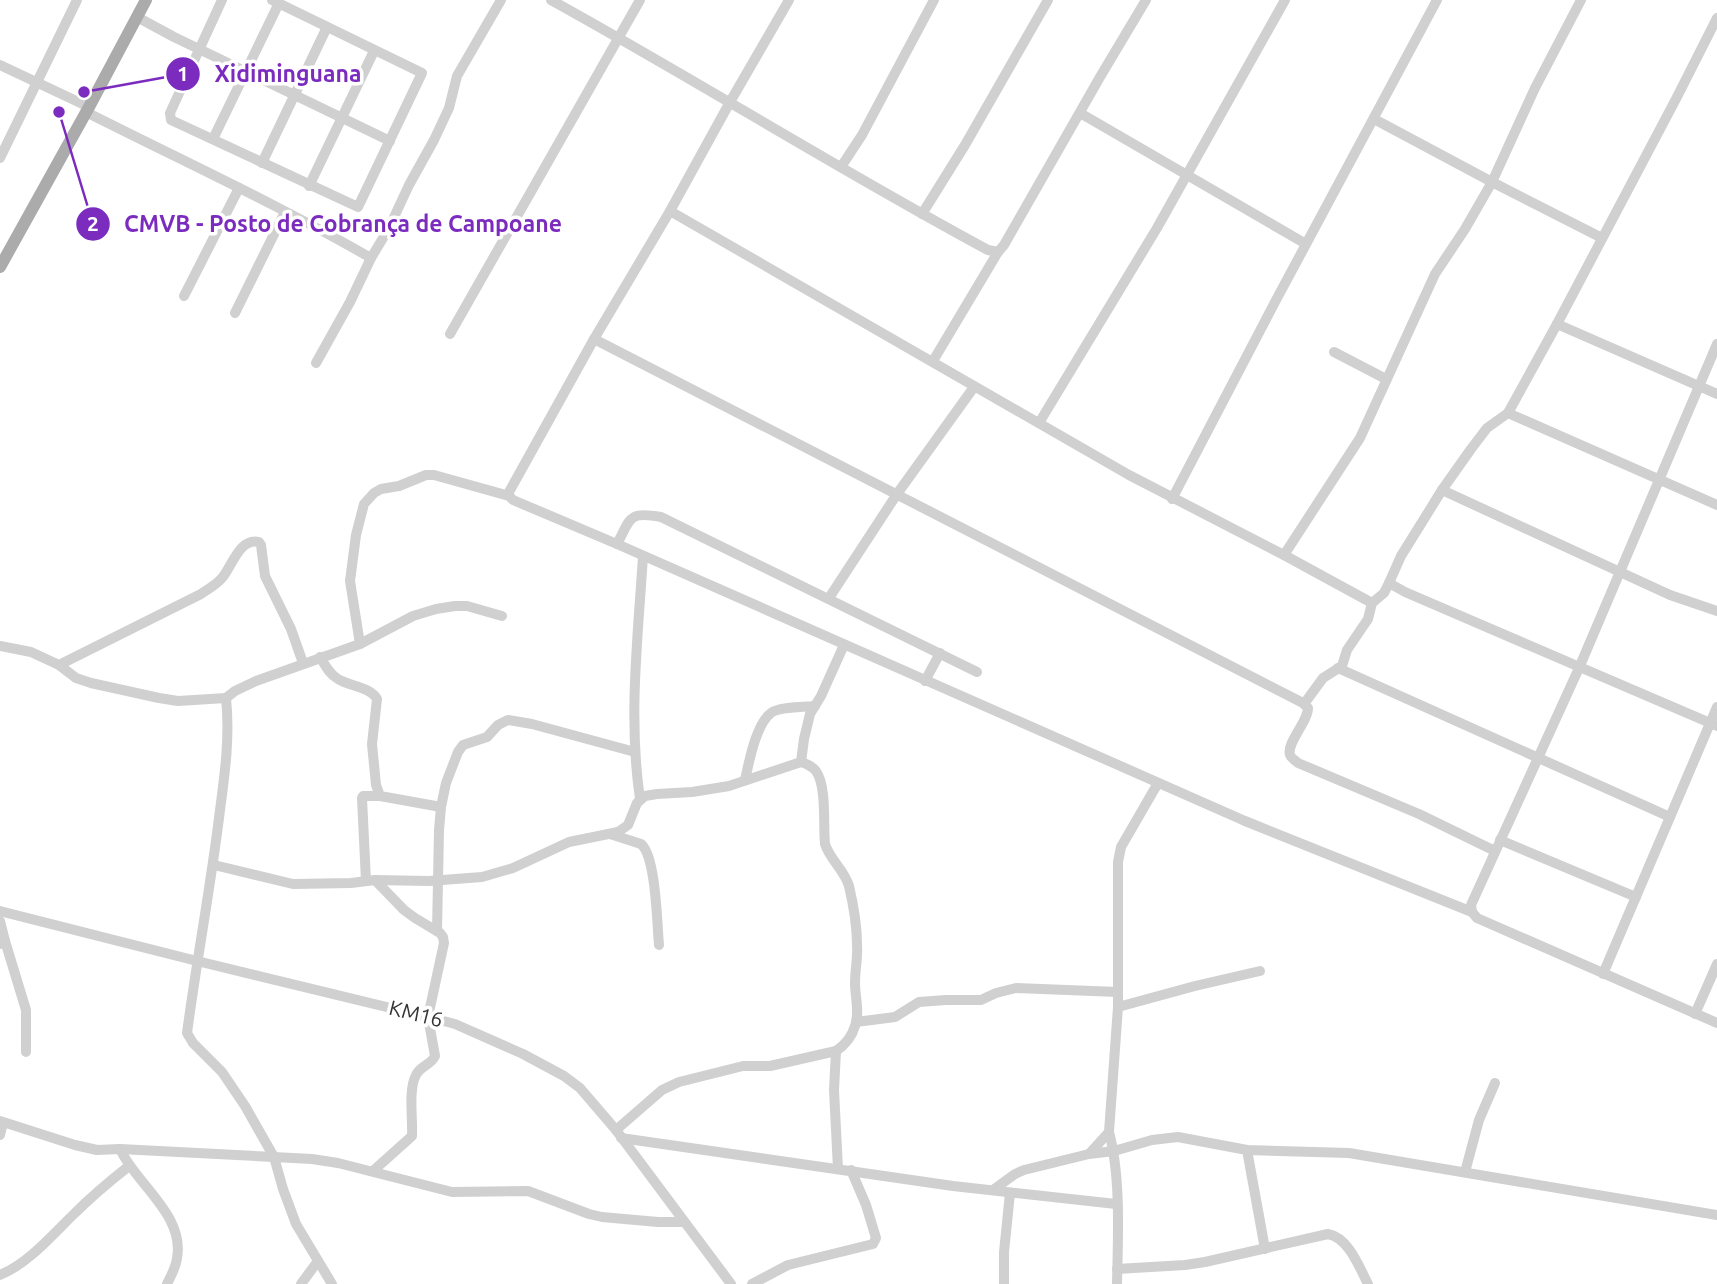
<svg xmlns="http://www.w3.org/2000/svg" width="1717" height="1284" font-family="Ubuntu,sans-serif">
<rect width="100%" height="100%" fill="#fff"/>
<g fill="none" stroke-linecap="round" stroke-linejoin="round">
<g stroke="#d0d0d0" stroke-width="10">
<path d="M222 0 170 113 171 120 358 207 422 73 272 0"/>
<path d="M551 0C698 81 841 171 988 250L998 252"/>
<path d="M137 17 174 37 390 141"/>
<path d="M0 65 89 107"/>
<path d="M86 112C181 160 279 205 371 258"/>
<path d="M1080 113 1306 244"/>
<path d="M1374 119 1492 182 1602 238"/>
<path d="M213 139 279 3"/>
<path d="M0 158 77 0"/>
<path d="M262 163 327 27"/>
<path d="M841 167 862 135 934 0"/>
<path d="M309 186 374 51"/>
<path d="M670 211 1129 475 1284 555 1372 603 1384 593 1389 583 1405 592 1717 726"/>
<path d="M922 214 965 145 1048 0"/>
<path d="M184 296 239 188"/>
<path d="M235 313 285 212"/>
<path d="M1557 324 1717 394"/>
<path d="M450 334 640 0"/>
<path d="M594 339 1303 703 1308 708C1308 722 1286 743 1290 755 1291 758 1296 761 1298 763L1419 814 1495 851"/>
<path d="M1334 352 1386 379"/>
<path d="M933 361 998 252 1004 245 1100 77 1146 0"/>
<path d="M316 363 350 302 371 258 389 228 409 185 434 140 449 108 457 76 501 0"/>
<path d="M1508 413 1717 505"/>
<path d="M1039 423 1157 228 1285 0"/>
<path d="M1442 490 1670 595 1717 611"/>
<path d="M509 496V492L594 339 670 211 730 102 789 0"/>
<path d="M1172 499 1275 302 1437 0"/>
<path d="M617 544C631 518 628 511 661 517L977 672"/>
<path d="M1284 555 1360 438 1435 274 1465 229 1492 182 1535 88 1581 0"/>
<path d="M1389 583 1401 556 1442 490 1471 449 1487 428 1508 413 1557 324 1677 97 1717 18"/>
<path d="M829 598 897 494 974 387"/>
<path d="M360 644 350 581 356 535 364 504 374 493 381 489 399 486 426 475H434L509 496 513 500 617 544 1245 821 1472 912 1477 918 1717 1023"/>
<path d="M0 646 31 652 59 665 76 678 91 683 159 698 178 701 226 698"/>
<path d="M320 657C325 665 329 674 338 679 349 686 371 687 377 699L372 744 376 785 380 796 441 807"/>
<path d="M59 665 199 595C207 590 216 585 222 578 232 566 240 537 259 542L261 545 265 576 291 629 303 663"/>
<path d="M1338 668 1670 817"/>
<path d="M925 681 940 653"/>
<path d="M1304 704 1323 678 1342 666 1347 650 1368 619 1372 603"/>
<path d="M801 762 804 739 810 714 821 696 844 645"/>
<path d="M745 780C749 762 756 724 771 713 778 707 804 707 815 706"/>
<path d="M640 799C628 718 638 637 643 556"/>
<path d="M610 834 641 844C656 856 657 924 659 945"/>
<path d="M1500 840 1636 897"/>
<path d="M214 865 293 884 351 883 375 880 429 881 482 877 513 868 569 842 618 832 628 825 637 803 645 796 657 794 692 792 729 786 801 762C807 764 812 766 816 771 827 787 823 824 825 844 830 860 844 869 849 886 853 903 857 927 857 945 858 957 855 970 855 983 855 997 860 1012 855 1026 852 1036 845 1045 836 1051L770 1066H743L679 1082 662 1090 616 1130"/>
<path d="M366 881 362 798 363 796H380"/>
<path d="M0 911 197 961 428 1017 455 1024 523 1054 564 1076 580 1088 616 1130 731 1284"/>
<path d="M1472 912 1471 905 1579 668 1717 344"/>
<path d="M0 921 5 941 0 944"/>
<path d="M437 931 439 830 441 807 446 783 458 752 463 745 487 737 498 725 508 720 532 724 635 752"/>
<path d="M5 941 26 1010V1052"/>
<path d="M1603 974 1717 707"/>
<path d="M1118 1007 1195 986 1260 971"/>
<path d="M1695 1014 1717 964"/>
<path d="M856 1022 895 1017 919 1002 946 1000H981L996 993 1016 988 1118 992"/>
<path d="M836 1051 834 1090 838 1169"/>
<path d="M0 1121 75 1145 97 1150 120 1149 312 1159 338 1163 452 1192 528 1191 589 1214 602 1217 658 1222H684"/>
<path d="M0 1135 3 1123"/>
<path d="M621 1138 953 1186 1116 1204"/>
<path d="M120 1149C136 1184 185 1215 177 1258 176 1267 171 1276 167 1284"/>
<path d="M1247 1150 1265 1249"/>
<path d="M1089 1154 1109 1132"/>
<path d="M373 1171 412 1136C413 1119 408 1090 416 1075 420 1066 431 1065 435 1056L428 1017 444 943 443 937 440 933 415 918 404 910 375 880"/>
<path d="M1465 1172 1479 1120 1495 1083"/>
<path d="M993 1190 1015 1174 1024 1170 1089 1154 1114 1151 1152 1140 1178 1137 1247 1150 1349 1153 1717 1215"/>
<path d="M1117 1269 1185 1265 1205 1262 1328 1234C1349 1238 1359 1267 1368 1284"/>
<path d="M0 1275C29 1263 52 1235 75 1213 92 1196 110 1181 129 1166"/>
<path d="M301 1284 318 1261"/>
<path d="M332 1284 296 1224 283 1189 274 1157 245 1106 222 1072 193 1043 187 1033C197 958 211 885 220 810 225 773 230 736 226 698L235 691 256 681 360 644 413 616 436 609 455 606H467L502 616"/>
<path d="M752 1284 788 1265 873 1244 876 1238 866 1205 851 1170"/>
<path d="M1004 1284V1252L1010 1193"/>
<path d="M1117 1284C1118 1237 1121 1177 1109 1132L1118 1007V862L1121 847 1158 783"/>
</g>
<path stroke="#ababab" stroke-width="12" d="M0 267 89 107 146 0"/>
</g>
<g text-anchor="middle" stroke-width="7" stroke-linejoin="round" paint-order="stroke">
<g font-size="21" fill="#333" stroke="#fff">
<text transform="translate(416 1014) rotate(14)" y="7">KM16</text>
</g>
</g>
<path fill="none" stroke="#7b2cbf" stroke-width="2.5" d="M84 92L183 74M59 112L93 224"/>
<g fill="#7b2cbf" stroke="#fff" stroke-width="2.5">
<circle cx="84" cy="92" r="7"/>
<circle cx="59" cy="112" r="7"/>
<circle cx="183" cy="74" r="18"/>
<circle cx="93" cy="224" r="18"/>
</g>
<g font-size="21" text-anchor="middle" font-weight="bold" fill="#fff">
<text x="183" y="81">1</text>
<text x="93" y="231">2</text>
</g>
<g font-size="23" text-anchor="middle" font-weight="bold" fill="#7b2cbf" stroke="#fff" stroke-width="7" stroke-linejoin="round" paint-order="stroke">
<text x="288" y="82">Xidiminguana</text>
<text x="343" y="232">CMVB - Posto de Cobrança de Campoane</text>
</g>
</svg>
